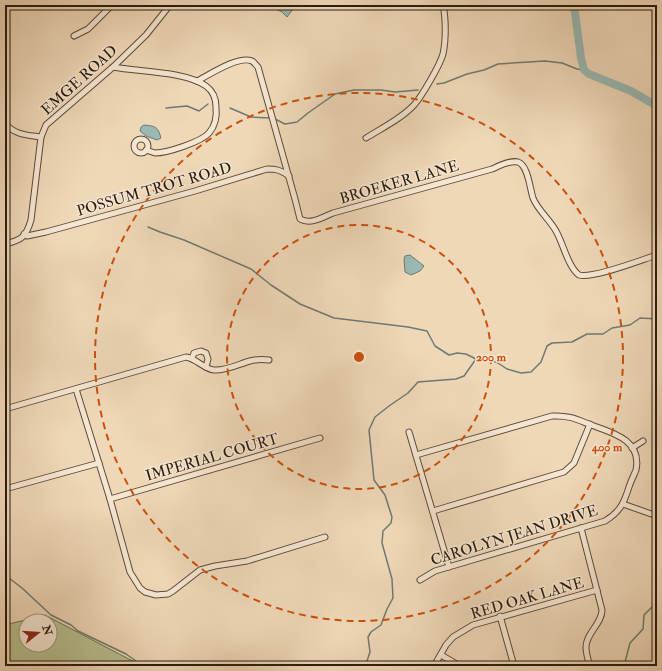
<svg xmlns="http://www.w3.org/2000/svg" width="662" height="671" font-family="'IM FELL Double Pica',serif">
<rect width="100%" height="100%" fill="#efd8b8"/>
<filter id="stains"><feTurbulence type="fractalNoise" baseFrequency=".005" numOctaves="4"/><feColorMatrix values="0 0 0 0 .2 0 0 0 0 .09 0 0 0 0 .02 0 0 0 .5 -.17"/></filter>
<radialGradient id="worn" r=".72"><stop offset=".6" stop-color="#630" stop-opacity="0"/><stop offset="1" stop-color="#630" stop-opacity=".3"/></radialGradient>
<path fill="#b7bf90" stroke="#716d4f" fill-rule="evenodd" d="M45 615 142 666H5V625ZM26 621H50V645H26Z"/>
<g fill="#9ab9b4" stroke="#6e7a72">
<path d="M267 5H296L287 17 282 12Z"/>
<path d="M144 125C156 126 158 127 161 138L157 140 146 136 140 131 141 127Z"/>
<path d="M410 255 424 266 420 271 411 275 405 272 404 259 405 256Z"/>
</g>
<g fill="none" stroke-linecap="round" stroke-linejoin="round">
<g stroke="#6e7a72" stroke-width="1.5">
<path d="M437 84 444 83 467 74 484 70 498 64 545 61 562 63 577 69 584 70"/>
<path d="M166 108 187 106 199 111 208 104"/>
<path d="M230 108 251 117 270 118"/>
<path d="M275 119 285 124 297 122 308 113 335 94 354 90H381L395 92 418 90"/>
<path d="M148 227 160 232 184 240 251 269 271 285 300 304 334 318 408 327 427 331 435 346 449 355 457 353 466 354 476 359H488L498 363 507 369 521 373 531 372 541 362 547 346 552 343 572 342 587 334H603L612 328 630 325 640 318 657 319"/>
<path d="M5 575 22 588 51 615 71 625 78 631 126 654 143 666"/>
<path d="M363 666 367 661 370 652 368 637 371 632 381 625 387 609 393 598 392 579 382 543 383 531 391 523 392 517 385 495 374 480 369 430 375 417 389 406 408 393 418 382 456 379 464 376 476 359"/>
<path d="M624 666 630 643 643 629 644 615 651 608 657 605"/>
</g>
<path stroke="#9ab9b4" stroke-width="8" d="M574 5 581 58 584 70 589 74 631 91 657 106"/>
<g stroke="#5c4a38" stroke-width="7">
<g id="street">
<path d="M74 36 88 29 112 5"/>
<path d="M113 67C139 72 185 71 206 86 213 91 216 98 216 107 217 116 215 126 209 133 201 142 167 153 155 153 152 152 149 151 146 150"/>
<path d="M197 81C209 75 239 55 252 61 254 62 256 65 258 67L295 199 300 219C311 225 323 217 333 213L492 169C499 166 510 160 518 162 528 165 530 189 533 198 537 209 550 220 556 231 563 243 568 267 579 275 593 279 641 260 657 255"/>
<path d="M5 123C14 135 27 135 41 137"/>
<path d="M366 138C382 128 401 119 414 105 422 96 440 65 443 54 446 40 446 19 443 5"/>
<circle cx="141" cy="146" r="7"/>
<path d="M24 234 27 236 46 232 195 191 267 169C276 169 281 170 289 176"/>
<path d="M5 244C22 240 26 237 31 220L41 137 46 125 113 67 146 35 170 5"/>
<path d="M192 358 194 353 201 351 206 353 208 359 206 367"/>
<path d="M76 389 110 499 130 572 140 588 145 592 156 595 168 594 173 591 200 570 215 566 247 561 325 537"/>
<path d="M5 409 186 357C197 359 204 369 214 370 226 371 239 364 250 361 257 359 262 359 269 360"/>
<path d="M409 432 449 567"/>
<path d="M632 448 643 441"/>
<path d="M416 455 552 416C570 415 578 420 594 426 614 433 642 441 636 470 634 475 631 481 629 487 624 503 620 512 605 521L435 571 420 580"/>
<path d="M5 489 99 463"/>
<path d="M110 499 320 438"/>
<path d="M623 504 657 516"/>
<path d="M433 511 564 472 574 463 590 424"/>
<path d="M581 528 602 610C602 624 586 633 586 647 586 653 588 660 590 666"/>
<path d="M500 616 514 666"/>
<path d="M441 655 460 666"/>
<path d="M434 666 446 645 453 637 473 625 597 590"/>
</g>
</g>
<use href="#street" stroke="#f5e6d1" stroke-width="5"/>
</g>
<g fill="none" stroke="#cc500c" stroke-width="2" stroke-dasharray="7 5">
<circle cx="359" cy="357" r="132"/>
<circle cx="359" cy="357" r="264"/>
</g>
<g text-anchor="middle" stroke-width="3" stroke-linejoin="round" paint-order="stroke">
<g font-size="15" fill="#2b1b0e" stroke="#f5e6d1">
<text transform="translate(79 80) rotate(-42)" y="5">EMGE ROAD</text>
<text transform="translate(399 182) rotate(-16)" y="5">BROEKER LANE</text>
<text transform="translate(154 189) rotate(-16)" y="5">POSSUM TROT ROAD</text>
<text transform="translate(212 457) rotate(-16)" y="5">IMPERIAL COURT</text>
<text transform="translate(514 535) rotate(-17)" y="5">CAROLYN JEAN DRIVE</text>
<text transform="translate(527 598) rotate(-16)" y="5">RED OAK LANE</text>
</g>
</g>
<circle cx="359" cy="357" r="6" fill="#cc500c" stroke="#f5e6d1" stroke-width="2"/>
<g font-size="12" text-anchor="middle" font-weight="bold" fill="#cc500c" stroke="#f5e6d1" stroke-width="3" stroke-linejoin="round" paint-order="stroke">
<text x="491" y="361">200 m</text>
<text x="607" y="451">400 m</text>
</g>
<rect width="662" height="671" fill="none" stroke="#efd8b8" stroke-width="20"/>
<rect x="6" y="6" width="650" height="659" fill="none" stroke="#2b1b0e" stroke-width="2"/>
<rect x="10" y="10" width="642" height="651" fill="none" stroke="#2b1b0e"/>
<g transform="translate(38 633) rotate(73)"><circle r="19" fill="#f5e6d1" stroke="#a49583"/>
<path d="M0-3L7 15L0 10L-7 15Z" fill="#8f2418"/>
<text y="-6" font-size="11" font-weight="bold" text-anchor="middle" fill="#2b1b0e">N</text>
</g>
<rect width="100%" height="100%" filter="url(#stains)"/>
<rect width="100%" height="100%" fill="url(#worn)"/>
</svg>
